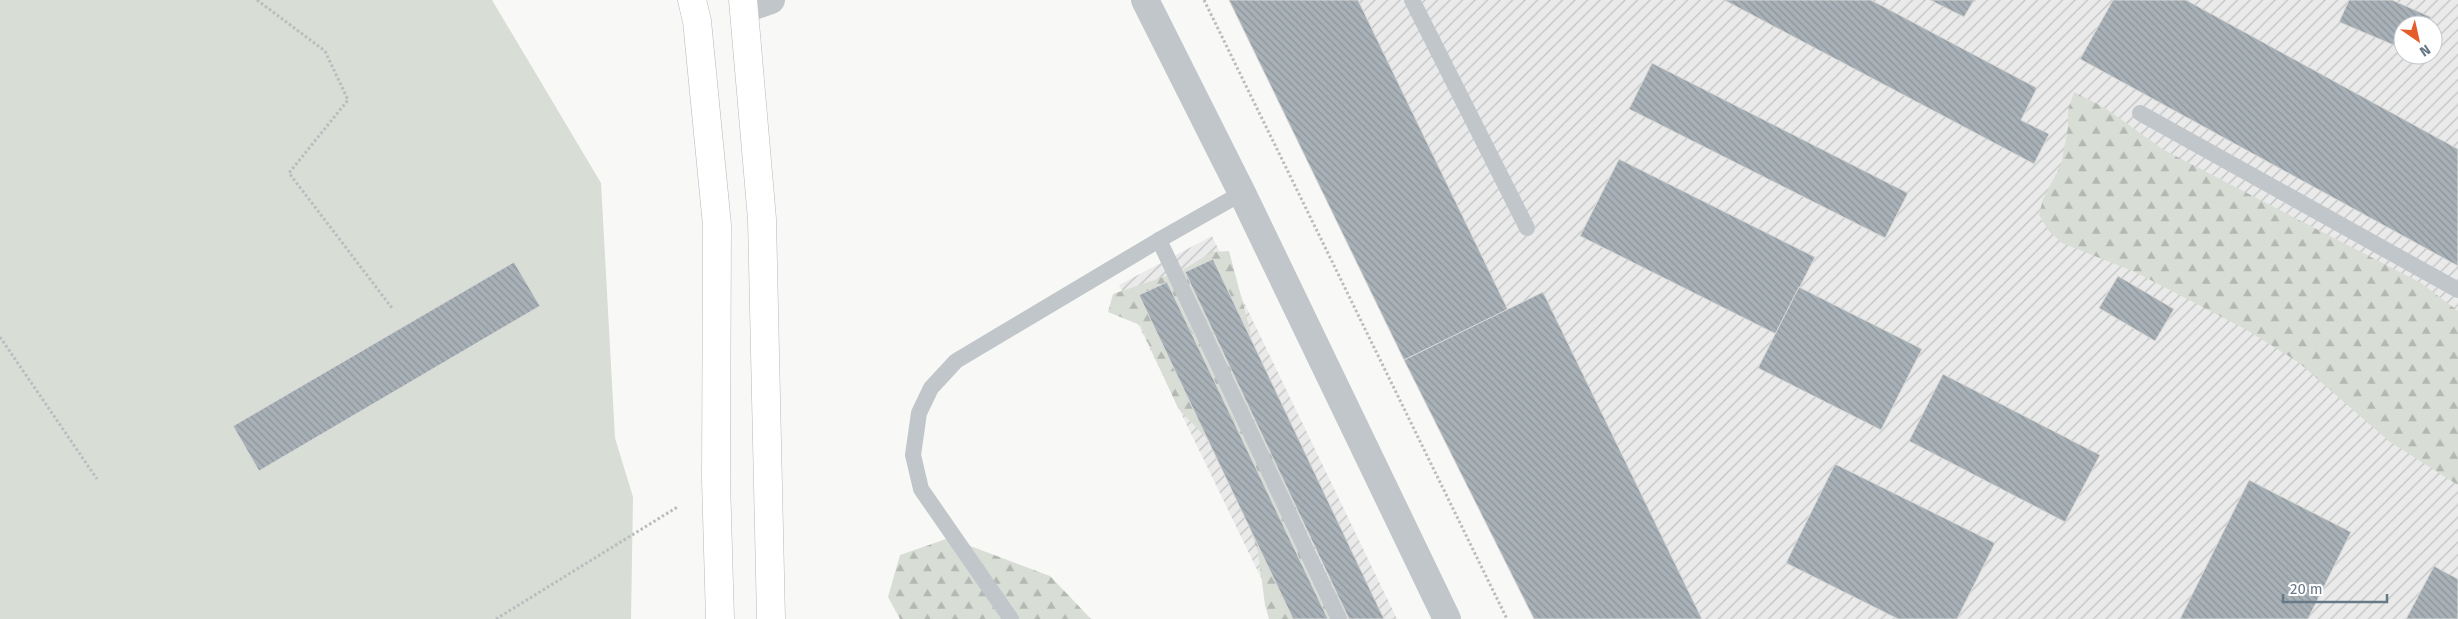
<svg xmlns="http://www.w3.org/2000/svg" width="2458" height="619" font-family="'Fira Sans',sans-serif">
<defs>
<pattern id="industrial-furrows" width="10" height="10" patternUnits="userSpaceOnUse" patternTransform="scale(1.25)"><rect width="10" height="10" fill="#e9eae9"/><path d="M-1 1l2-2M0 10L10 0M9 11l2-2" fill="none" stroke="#c1c2c2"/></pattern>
<pattern id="forest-firs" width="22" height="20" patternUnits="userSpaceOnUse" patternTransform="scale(1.25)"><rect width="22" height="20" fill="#d8ddd5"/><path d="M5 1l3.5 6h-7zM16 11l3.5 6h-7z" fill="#b3b8b2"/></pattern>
<pattern id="building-back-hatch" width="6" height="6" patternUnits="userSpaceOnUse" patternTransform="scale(1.25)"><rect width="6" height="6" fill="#a8b1b7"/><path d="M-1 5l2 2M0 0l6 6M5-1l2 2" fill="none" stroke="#8d959a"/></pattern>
</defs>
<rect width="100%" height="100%" fill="#f8f9f6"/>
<g fill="url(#industrial-furrows)" fill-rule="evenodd">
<path d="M1229 0H2458V619H1534ZM2403 25H2433V55H2403Z"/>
<path d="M1212 236 1397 619H1281L1119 285Z"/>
</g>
<g fill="url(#forest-firs)">
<path d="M2074 92 2105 108 2164 150 2421 283 2458 311V485L2390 442 2298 362 2245 329 2135 272 2062 243 2049 231 2039 215 2043 199 2061 165 2068 128V110Z"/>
<path d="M1229 251 1250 330 1255 393 1301 512 1314 564 1349 609 1363 619H1269L1265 605 1258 552 1225 458 1178 408 1140 325 1108 312 1113 294 1181 271 1212 252Z"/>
<path d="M949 538 1050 576 1091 619H900L888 597 900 555Z"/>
</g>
<path fill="#d8ddd5" d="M0 0H492L601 183 615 438 633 497 631 619H0Z"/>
<g fill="url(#building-back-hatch)" stroke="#dadad8">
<path d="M1229 0H1358L1508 310 1404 360Z"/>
<path d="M1724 0H1871L2037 88 2021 120 2049 134 2034 164Z"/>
<path d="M1930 0H1974L1964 17Z"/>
<path d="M2113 0H2186L2458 149V266L2080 59Z"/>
<path d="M2349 0H2392L2431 17 2427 25H2403V49L2339 22Z"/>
<path d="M1652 63 1908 193 1885 238 1629 109Z"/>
<path d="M1619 159 1815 257 1776 334 1580 236Z"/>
<path d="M1213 259 1384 619H1349L1185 272Z"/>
<path d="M514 262 540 306 259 471 233 426Z"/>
<path d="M2118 276 2174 309 2155 341 2099 308Z"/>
<path d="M1167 282 1328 619H1293L1139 295Z"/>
<path d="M1799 287 1922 349 1881 430 1758 368Z"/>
<path d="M1543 292 1702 619H1534L1404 360Z"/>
<path d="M1943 374 2100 455 2065 522 1909 441Z"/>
<path d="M1835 464 1995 543 1957 619H1898L1786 563Z"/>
<path d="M2249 480 2351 532 2308 619H2180Z"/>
<path d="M2434 566 2458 579V619H2406Z"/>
</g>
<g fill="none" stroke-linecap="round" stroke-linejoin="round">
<g stroke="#b4b9be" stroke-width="29">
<g id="secondary">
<path d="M692 0 697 21 717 225 716 480 720 619"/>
<path d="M743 0 762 219 771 619"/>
</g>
</g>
<g stroke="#b9bdc0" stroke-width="3" stroke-dasharray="2.5 2.5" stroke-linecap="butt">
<path d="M257 0 325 51 348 100 289 173 392 308"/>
<path d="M1204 0 1507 619"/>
<path d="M0 337 97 479"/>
<path d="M496 619 679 506"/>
</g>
<g stroke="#c1c6ca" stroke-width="16">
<path d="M1412 0 1527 228"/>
<path d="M2140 113 2458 290"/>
<path d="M1159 240 1339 619"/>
<path d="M1011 619 921 489 913 455 919 413 931 388 956 361 1159 240 1242 193"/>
</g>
<g stroke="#c1c6ca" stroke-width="28">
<path d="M1145 0 1242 193 1447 619"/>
<path d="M745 9 771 0"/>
</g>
<use href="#secondary" stroke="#fff" stroke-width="28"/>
</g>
<g transform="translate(2418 40) rotate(146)"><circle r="24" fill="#ffffff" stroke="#c2c9cf"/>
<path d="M0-4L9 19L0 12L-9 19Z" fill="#e45d2a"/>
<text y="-8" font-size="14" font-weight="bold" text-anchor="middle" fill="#677887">N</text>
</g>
<path d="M2283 594v8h104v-8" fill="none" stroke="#677887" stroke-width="2.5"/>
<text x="2290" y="594" font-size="15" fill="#677887" stroke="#ffffff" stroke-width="4" paint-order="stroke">20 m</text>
</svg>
